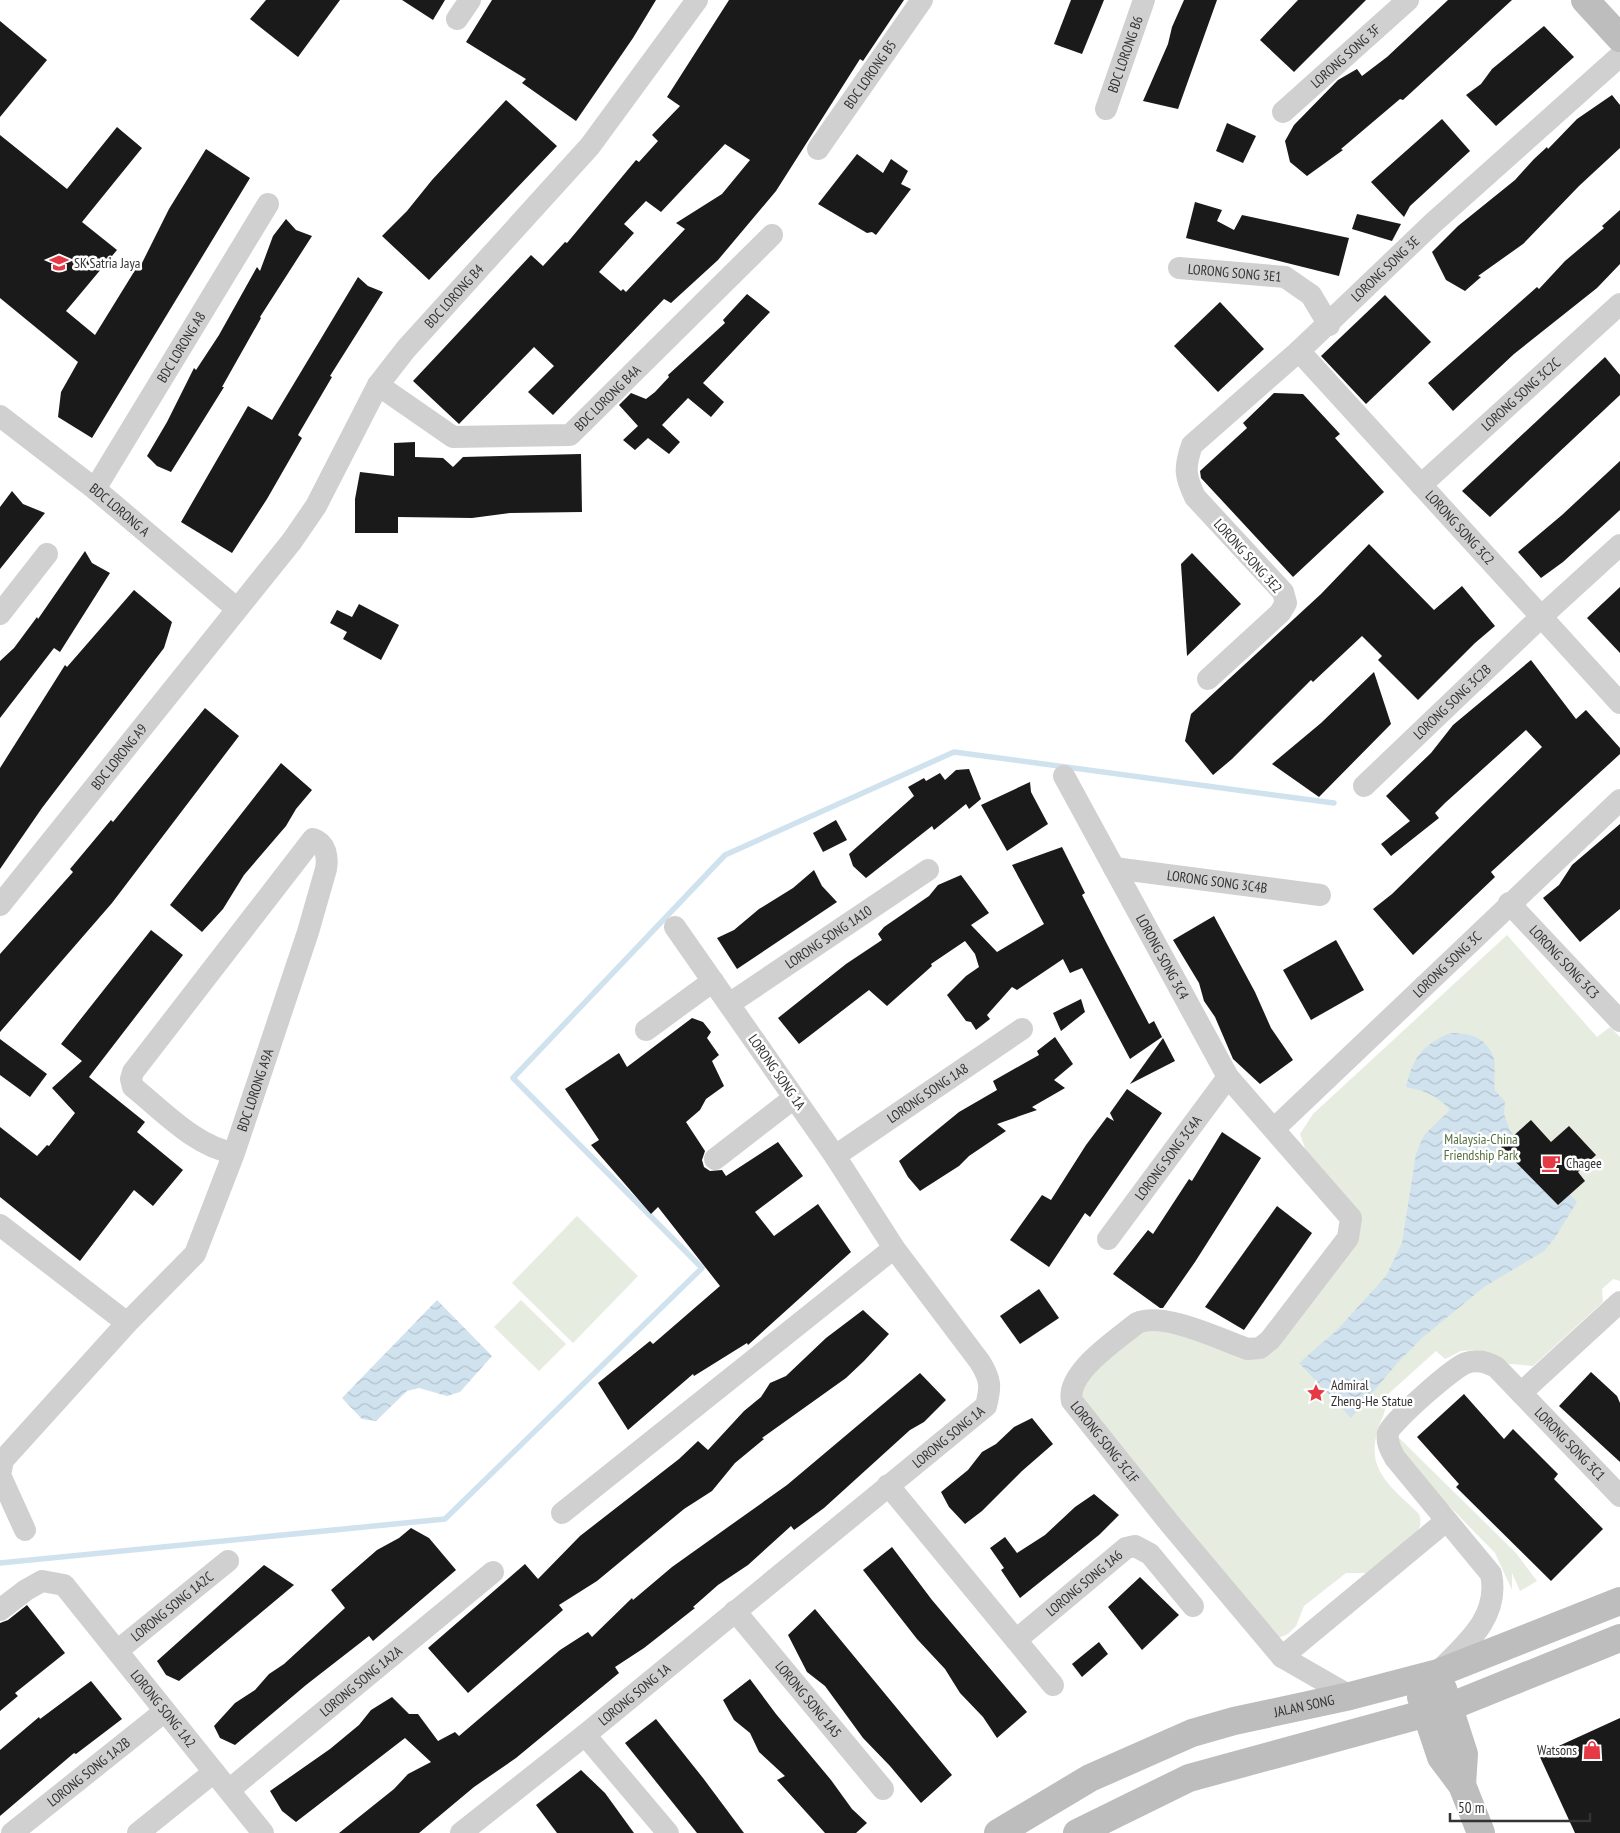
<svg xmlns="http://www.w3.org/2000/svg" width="1620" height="1833" font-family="'PT Sans Narrow',sans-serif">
<defs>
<pattern id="water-waves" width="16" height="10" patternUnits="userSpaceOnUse" patternTransform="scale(1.25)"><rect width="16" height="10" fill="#cfe2ee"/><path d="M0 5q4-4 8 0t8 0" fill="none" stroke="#b2c2cd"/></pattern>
</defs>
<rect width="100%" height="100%" fill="#fff"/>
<g fill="#e6ecdf">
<path d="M1507 935 1597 1037 1610 1027 1620 1037V1281L1613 1279 1602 1289 1603 1302 1533 1366 1500 1363 1491 1355 1477 1350 1461 1351 1445 1359 1436 1351 1386 1396C1386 1418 1381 1416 1377 1433 1366 1472 1394 1489 1419 1514 1422 1523 1420 1528 1415 1536L1366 1573H1346L1304 1606 1296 1626 1288 1634 1278 1638 1100 1426 1075 1387 1153 1322 1242 1353 1353 1244 1361 1226 1358 1211 1306 1151 1300 1134 1313 1114Z"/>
<path d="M577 1216 638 1276 573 1343 512 1283Z"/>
<path d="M521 1300 566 1344 539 1371 494 1327Z"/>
<path d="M1396 1435 1516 1553 1537 1581 1520 1591 1512 1573V1590L1495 1553 1391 1446Z"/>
</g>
<g fill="url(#water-waves)">
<path d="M1450 1033C1470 1033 1487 1037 1494 1059 1496 1068 1493 1081 1495 1091L1505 1101 1504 1114 1510 1131 1577 1202 1554 1239 1544 1251 1484 1287 1423 1337 1400 1360 1351 1418 1299 1363 1336 1331 1386 1276 1402 1243 1416 1154 1424 1135 1450 1110C1437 1095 1425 1091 1406 1087 1413 1058 1422 1045 1450 1033Z"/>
<path d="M437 1300 492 1356 460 1392 447 1396 419 1388 407 1391 376 1421 362 1419 342 1398Z"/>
</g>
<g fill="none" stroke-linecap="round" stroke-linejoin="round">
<path stroke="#cfe2ee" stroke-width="5.5" d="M0 1563 445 1519 702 1268 513 1078 725 855 954 752 1334 803"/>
</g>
<g fill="#1a1a1a" fill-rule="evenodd">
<path d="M266 0H340L298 57 250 19Z"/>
<path d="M402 0H445L433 20Z"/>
<path d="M492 0H656L633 38 576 121 522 83 526 79 466 42Z"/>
<path d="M729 0H904L863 61 860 59 776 191 718 260 671 303 664 299 553 415 528 392 554 366 534 347 459 424 413 381 531 255 543 266 565 242 567 243 636 160 639 162 658 141 652 135 680 106 667 97ZM725 144 750 160 722 194 676 223 685 229 626 292 623 289 621 291 599 272 634 233 624 224 646 201 661 212Z"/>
<path d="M1071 0H1104L1082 54 1054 44Z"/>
<path d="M1184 0H1217L1178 109 1143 101 1168 44 1172 27Z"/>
<path d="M1298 0H1366L1294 72 1260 40Z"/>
<path d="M1448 0H1512L1403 100 1400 99 1341 149 1343 150 1307 176 1290 162 1285 141 1294 125 1338 80 1357 69 1362 76 1387 57Z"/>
<path d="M0 21 47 60 0 117Z"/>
<path d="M1544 26 1574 57 1496 126 1466 95 1481 84 1492 69Z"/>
<path d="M1612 95 1620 105V148L1579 186 1523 244 1478 276 1481 277 1465 291 1446 280 1432 252 1458 226 1515 180 1534 159 1547 147 1548 149 1577 119Z"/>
<path d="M506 100 557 146 429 280 382 236 407 211 432 180Z"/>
<path d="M1442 119 1470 151 1410 206 1404 217 1371 182Z"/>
<path d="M1227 123 1256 136 1243 163 1216 151Z"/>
<path d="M117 127 142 148 82 222 117 250 66 311 95 335 137 267 139 269 169 209 206 149 250 178 92 438 58 417 61 392 78 362 0 298V135L67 189Z"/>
<path d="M857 154 883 173 891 159 908 171 901 184 911 189 876 235 872 232 867 233 818 204Z"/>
<path d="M1195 202 1222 210 1217 221 1234 230 1242 215 1349 238 1339 276 1186 238Z"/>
<path d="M1620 210V264L1597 288 1514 354 1453 411 1428 383 1537 287 1539 289 1565 261 1604 228 1602 226Z"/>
<path d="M1357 214 1401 224 1392 241 1352 229Z"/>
<path d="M286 219 296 230 312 236 260 317 261 318 222 387H224L171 472 157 466 147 456 167 422 194 368 196 370 219 335 257 267 260 271 273 236Z"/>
<path d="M358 277 368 286 383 292 330 376 332 377 298 435 302 438 267 499 232 553 181 522 248 406 272 420Z"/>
<path d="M747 294 770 312 703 383 724 402 711 417 688 398 662 425 680 442 669 454 648 438 635 450 623 440 638 426 619 405 631 393 646 399 655 392 669 377 668 375 725 323 723 320Z"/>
<path d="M1385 295 1431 342 1366 404 1321 356Z"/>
<path d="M1220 302 1264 349 1218 392 1174 346Z"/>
<path d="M1605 357 1620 375V395L1490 517 1462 491Z"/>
<path d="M1274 393 1303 394 1340 434 1335 438 1384 492 1293 577 1201 478 1200 471 1247 428 1243 423Z"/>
<path d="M415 442V457L443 458 453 467 463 457 581 454 582 512 510 513 472 518 398 517V533H355V499L360 472 394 476V443Z"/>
<path d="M1620 461V510L1563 562 1541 578 1518 552 1562 515Z"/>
<path d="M12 491 23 504 45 513 0 569V507Z"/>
<path d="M1369 544 1434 610 1462 586 1495 626 1475 643 1418 700 1378 660 1382 656 1362 636 1313 682 1311 680 1232 759 1213 775 1185 741 1191 714 1321 594Z"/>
<path d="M85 551 92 563 110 573 60 652 54 648 0 718V661L14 648 37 617 38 619Z"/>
<path d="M1192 553 1241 604 1187 656 1181 564Z"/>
<path d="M1620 587V653L1587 618Z"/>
<path d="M134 590 172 622 164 648 42 808 0 869V768L65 665 67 667Z"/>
<path d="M359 604 399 625 381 660 343 639 347 632 330 623 337 610 352 617Z"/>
<path d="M1531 660 1576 719 1586 710 1620 748V754L1491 872 1495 877 1413 955 1373 909 1392 894 1542 747 1526 730 1445 803 1435 813 1439 818 1391 856 1381 844 1410 821 1386 796 1431 753 1453 725Z"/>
<path d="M1374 672 1391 724 1319 797 1272 764 1321 723Z"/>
<path d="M205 708 239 736 112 903 0 1032V954L73 872 70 869 111 820 113 822Z"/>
<path d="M281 763 312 790 296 809 286 826 244 875 223 909 202 932 170 905Z"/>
<path d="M969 769 981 799 969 809 966 804 934 830 932 826 866 878 853 866 849 854 914 796 908 787 924 778 926 781 940 773 945 780 956 770Z"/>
<path d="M1030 782 1031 792 1048 824 1007 851 981 805Z"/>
<path d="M836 820 847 840 823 852 813 833Z"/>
<path d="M1620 824V909L1580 942 1543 898 1559 885 1572 865Z"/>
<path d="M1062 847 1085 893 1082 895 1107 944 1149 1024 1154 1021 1162 1037 1130 1059 1082 968 1070 973 1063 959 1017 990 1012 987 987 1015 990 1019 976 1030 971 1022 966 1021 947 995 966 976 979 967 975 954 965 941 931 964 932 966 887 1006 869 990 799 1044 778 1018 846 964 882 940 878 934 884 927 929 896 938 885 961 875 989 913 971 925 997 952 1044 924 1012 865Z"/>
<path d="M814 870 822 886 837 902 737 969 717 938 734 930 759 909 793 888Z"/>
<path d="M1214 916 1255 992 1271 1028 1293 1060 1260 1084 1233 1059 1215 1017 1204 1001 1199 983 1173 940Z"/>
<path d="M151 930 183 955 89 1077 145 1122 137 1132 183 1170 153 1206 134 1190 80 1261 0 1197V1127L37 1156 47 1145 49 1146 75 1113 52 1088 82 1061 61 1044Z"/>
<path d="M1336 940 1364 990 1311 1020 1283 970Z"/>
<path d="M1081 999 1085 1012 1061 1031 1053 1013Z"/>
<path d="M692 1018 703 1022 711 1032 707 1038 719 1055 712 1061 724 1086 706 1099 700 1110 686 1122 705 1151 702 1160 704 1167 710 1171 722 1170 726 1176 778 1142 803 1176 755 1212 774 1236 818 1204 851 1252 748 1345 747 1343 694 1376 693 1374 628 1430 598 1383 650 1341 653 1344 720 1286 658 1207 651 1214 591 1145 599 1140 565 1089 619 1053 627 1067Z"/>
<path d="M1055 1037 1073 1064 1054 1080 1065 1088 1032 1107 1037 1110 997 1124 1006 1131 969 1156 959 1166 920 1191 908 1177 899 1161 959 1112 997 1090 993 1081 1039 1055 1037 1051Z"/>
<path d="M1163 1038 1175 1061 1130 1084Z"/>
<path d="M0 1039 47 1074 30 1097 0 1075Z"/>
<path d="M1127 1089 1162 1113 1090 1217 1085 1213 1049 1267 1010 1240 1042 1195 1051 1200 1086 1145 1107 1117 1114 1121 1110 1113Z"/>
<path d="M1531 1120 1551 1142 1569 1126 1596 1155 1578 1172 1585 1181 1558 1205 1501 1147Z"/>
<path d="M1222 1132 1261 1158 1195 1262 1163 1308H1160L1113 1274 1148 1230 1153 1234 1189 1179 1192 1181Z"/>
<path d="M1277 1206 1312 1233 1244 1330 1205 1307Z"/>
<path d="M1039 1289 1059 1318 1020 1344 1000 1316Z"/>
<path d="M863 1310 889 1334 864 1361 846 1378 762 1438 764 1439 735 1463 712 1491 684 1509 597 1581 559 1605 563 1610 468 1693 428 1648 525 1564 538 1579 580 1536 679 1459 698 1441 708 1450 744 1411 761 1397 770 1383 786 1376 826 1338Z"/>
<path d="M1591 1372 1617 1396 1620 1403V1462L1559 1406Z"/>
<path d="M920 1373 946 1400 924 1422 910 1430 824 1508 794 1530 791 1526 748 1565 718 1585 693 1607 695 1608 644 1648 615 1667 619 1673 516 1758 474 1787 419 1833H339L394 1789 408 1774 431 1762 405 1738 296 1822 282 1811 270 1791 330 1749 359 1725 371 1710 392 1697 409 1714H418L438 1741 455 1732 459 1736 560 1650 588 1632 592 1637 632 1598 633 1600 672 1567 787 1485Z"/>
<path d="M1464 1394 1504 1439 1513 1429 1558 1474 1554 1479 1603 1529 1551 1581 1456 1487 1459 1484 1417 1437Z"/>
<path d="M1032 1418 1053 1444 1022 1471 982 1511 965 1524 949 1507 941 1492 968 1470 982 1452 996 1444 1014 1427Z"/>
<path d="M1094 1494 1119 1515 1099 1535 1020 1598 1001 1570 1004 1568 990 1548 1005 1537 1017 1553 1045 1535 1075 1507Z"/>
<path d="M411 1528 429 1538 456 1570 373 1641 369 1636 306 1685 235 1745 220 1738 214 1726 235 1703 255 1690 269 1674 284 1664 345 1608 331 1590 377 1550 399 1538Z"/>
<path d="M892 1547 932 1600 1027 1712 997 1738 983 1717 960 1693 945 1669 917 1639 863 1570Z"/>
<path d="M264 1565 294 1585 179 1681 166 1675 157 1661Z"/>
<path d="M1140 1577 1179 1615 1142 1650 1108 1607Z"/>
<path d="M27 1605 65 1653 15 1693 18 1696 0 1711V1623L8 1620Z"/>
<path d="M815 1609 952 1775 921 1803 890 1766 863 1738 825 1686 807 1672 788 1635Z"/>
<path d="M1099 1642 1108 1654 1082 1677 1072 1664Z"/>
<path d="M750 1679 776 1714 831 1780 852 1809 867 1823 856 1833H825L777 1780 785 1776 759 1752 750 1733 734 1720 723 1700Z"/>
<path d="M91 1681 122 1719 76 1754 74 1753 0 1816V1750L39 1717 40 1719Z"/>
<path d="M1620 1718V1833H1575L1539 1755Z"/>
<path d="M656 1719 703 1778 744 1833H697L625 1743Z"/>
<path d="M581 1770 605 1793 634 1833H557L536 1805Z"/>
</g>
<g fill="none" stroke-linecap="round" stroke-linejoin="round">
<g stroke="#d0d0d0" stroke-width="22">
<path d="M457 19 470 0"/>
<path id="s1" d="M1106 109 1144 0"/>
<path id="s2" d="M1283 112 1408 0"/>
<path id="s3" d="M818 149 922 0"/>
<path id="s4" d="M1179 268 1285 277 1311 295 1329 325"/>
<path id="s5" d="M1299 351 1620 703"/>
<path id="s6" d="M378 385 453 437 570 435 772 235"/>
<path id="s7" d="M0 416 95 489 236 608"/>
<path id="s8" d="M1421 485 1620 304"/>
<path id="s9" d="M95 489 268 204"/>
<path d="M0 614 47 554"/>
<path id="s10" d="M1208 679 1280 613 1286 603 1283 592 1195 497C1185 476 1184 468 1192 445L1299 351 1433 223 1620 56"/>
<path id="s11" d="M1064 776 1228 1077 1351 1218 1348 1238 1270 1340 1260 1348 1248 1349C1221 1340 1164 1311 1137 1323 1118 1339 1065 1373 1072 1401L1171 1525 1282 1657 1350 1696"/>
<path id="s12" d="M1364 786 1542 616 1620 545"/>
<path id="s13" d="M1114 868 1320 895"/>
<path id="s14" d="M1509 903 1620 1021"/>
<path id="s15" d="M0 905 292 541 316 506 378 385 406 349 590 146 697 0"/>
<path id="s16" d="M729 1004 928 870"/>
<path d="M646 1030 713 981"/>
<path id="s17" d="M1274 1129 1620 800"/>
<path id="s18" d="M835 1156 1022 1029"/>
<path d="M715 1159 794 1098"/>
<path d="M0 1225 127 1323"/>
<path id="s19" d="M1108 1239 1228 1077"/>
<path d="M1521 1393 1620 1302"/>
<path d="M888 1485 1053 1685"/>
<path d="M562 1513 894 1248"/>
<path id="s20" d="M25 1530 0 1475 3 1460 127 1323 195 1254 234 1153 308 932 326 869C328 857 326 843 313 839L133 1072 131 1079 133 1087C163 1111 196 1147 234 1153"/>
<path id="s21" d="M0 1610 26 1590 42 1581 64 1585 263 1833"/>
<path id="s22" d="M735 1611 883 1789"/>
<path id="s23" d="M1016 1640 1126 1548 1135 1546 1150 1554 1193 1606"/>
<path id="s24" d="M117 1651 228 1561"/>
<path d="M1282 1657 1446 1521"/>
<path id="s25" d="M1440 1670C1467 1643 1500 1616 1491 1574L1395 1458C1391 1450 1386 1443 1388 1433 1391 1422 1454 1367 1466 1363 1477 1359 1486 1362 1496 1367L1620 1496"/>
<path d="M585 1735 668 1833"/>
<path id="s26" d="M229 1790 493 1572"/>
<path id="s27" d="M12 1833 165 1711"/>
<path d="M138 1833 214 1772"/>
<path id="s28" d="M461 1833 585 1735 986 1406C991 1386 991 1380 980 1362L894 1248 835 1156 675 927"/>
</g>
<g stroke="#bdbdbd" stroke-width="28">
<path d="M1585 0 1620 38"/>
<path d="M1443 1689 1464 1754 1462 1785"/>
<path d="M1421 1697 1441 1757 1462 1785 1481 1833"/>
<path id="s29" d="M998 1833 1090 1778 1192 1733 1234 1721 1350 1696 1438 1673 1620 1601"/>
<path d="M1077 1833 1189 1778 1449 1707 1620 1638"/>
</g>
</g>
<defs>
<g id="school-bare" transform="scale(1.5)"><path d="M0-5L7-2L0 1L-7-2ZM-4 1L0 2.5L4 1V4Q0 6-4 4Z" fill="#e63946" stroke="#fff" stroke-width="2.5" paint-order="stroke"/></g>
<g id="cafe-bare" transform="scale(1.5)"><path d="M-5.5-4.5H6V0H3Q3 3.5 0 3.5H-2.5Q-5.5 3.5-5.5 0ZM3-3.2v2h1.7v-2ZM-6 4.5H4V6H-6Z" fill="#e63946" stroke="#fff" stroke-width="2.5" paint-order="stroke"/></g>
<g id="sight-bare" transform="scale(1.5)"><path d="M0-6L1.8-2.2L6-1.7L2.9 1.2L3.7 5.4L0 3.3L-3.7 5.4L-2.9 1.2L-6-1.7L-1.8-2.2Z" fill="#e63946" stroke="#fff" stroke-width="2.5" paint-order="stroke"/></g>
<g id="shop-bare" transform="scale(1.5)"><path d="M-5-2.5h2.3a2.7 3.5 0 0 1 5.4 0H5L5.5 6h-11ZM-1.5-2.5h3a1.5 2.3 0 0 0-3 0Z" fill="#e63946" stroke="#fff" stroke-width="2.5" paint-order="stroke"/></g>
</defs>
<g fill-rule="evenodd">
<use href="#school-bare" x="59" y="263"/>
<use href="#cafe-bare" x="1551" y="1163"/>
<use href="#sight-bare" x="1316" y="1393"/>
<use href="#shop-bare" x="1592" y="1750"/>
</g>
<g text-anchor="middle" stroke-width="5" stroke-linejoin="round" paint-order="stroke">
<g font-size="14" fill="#333" stroke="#fff">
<text dy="5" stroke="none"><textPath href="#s1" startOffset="58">BDC LORONG B6</textPath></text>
<text dy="5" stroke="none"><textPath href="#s2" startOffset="84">LORONG SONG 3F</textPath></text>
<text dy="5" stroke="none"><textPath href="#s3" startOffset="91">BDC LORONG B5</textPath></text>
<text dy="5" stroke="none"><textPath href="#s10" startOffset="566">LORONG SONG 3E</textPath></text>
<text dy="5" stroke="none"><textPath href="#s4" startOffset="56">LORONG SONG 3E1</textPath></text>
<text dy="5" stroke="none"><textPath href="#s15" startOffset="762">BDC LORONG B4</textPath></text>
<text dy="5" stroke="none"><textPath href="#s9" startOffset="166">BDC LORONG A8</textPath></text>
<text dy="5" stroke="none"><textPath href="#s8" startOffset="135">LORONG SONG 3C2C</textPath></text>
<text dy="5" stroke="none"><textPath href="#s6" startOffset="261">BDC LORONG B4A</textPath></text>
<text dy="5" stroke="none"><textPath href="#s7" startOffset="152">BDC LORONG A</textPath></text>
<text dy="5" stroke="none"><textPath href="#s5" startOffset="239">LORONG SONG 3C2</textPath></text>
<text transform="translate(1248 556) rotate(48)" y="5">LORONG SONG 3E2</text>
<text dy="5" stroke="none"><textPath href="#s12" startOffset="122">LORONG SONG 3C2B</textPath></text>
<text dy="5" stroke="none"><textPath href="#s15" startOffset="190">BDC LORONG A9</textPath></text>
<text dy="5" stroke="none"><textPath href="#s13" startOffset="104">LORONG SONG 3C4B</textPath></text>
<text dy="5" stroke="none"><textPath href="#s16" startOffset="120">LORONG SONG 1A10</textPath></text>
<text dy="5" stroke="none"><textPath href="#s11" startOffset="206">LORONG SONG 3C4</textPath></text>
<text dy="5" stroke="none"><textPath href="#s14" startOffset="81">LORONG SONG 3C3</textPath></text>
<text dy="5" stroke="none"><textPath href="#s17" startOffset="239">LORONG SONG 3C</textPath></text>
<text transform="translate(777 1072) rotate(55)" y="5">LORONG SONG 1A</text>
<text dy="5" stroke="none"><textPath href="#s20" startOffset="532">BDC LORONG A9A</textPath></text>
<text dy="5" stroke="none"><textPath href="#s18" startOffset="112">LORONG SONG 1A8</textPath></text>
<text dy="5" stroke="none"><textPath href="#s19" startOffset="101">LORONG SONG 3C4A</textPath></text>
<text dy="5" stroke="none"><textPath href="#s28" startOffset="628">LORONG SONG 1A</textPath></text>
<text dy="5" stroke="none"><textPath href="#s11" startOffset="978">LORONG SONG 3C1F</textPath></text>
<text dy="5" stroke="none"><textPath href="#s25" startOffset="535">LORONG SONG 3C1</textPath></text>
<text dy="5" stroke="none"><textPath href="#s23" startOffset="89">LORONG SONG 1A6</textPath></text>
<text dy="5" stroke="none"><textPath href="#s24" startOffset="71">LORONG SONG 1A2C</textPath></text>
<text dy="5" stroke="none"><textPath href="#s26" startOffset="171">LORONG SONG 1A2A</textPath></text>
<text dy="5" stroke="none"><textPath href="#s28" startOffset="222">LORONG SONG 1A</textPath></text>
<text dy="5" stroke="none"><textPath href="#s22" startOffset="115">LORONG SONG 1A5</textPath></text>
<text dy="5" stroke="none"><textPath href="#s29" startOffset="334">JALAN SONG</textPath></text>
<text dy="5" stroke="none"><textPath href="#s21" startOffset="232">LORONG SONG 1A2</textPath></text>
<text dy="5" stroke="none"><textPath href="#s27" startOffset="98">LORONG SONG 1A2B</textPath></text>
</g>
<g font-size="14" fill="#333" stroke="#fff" text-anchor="start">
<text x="74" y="268">SK Satria Jaya</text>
<text x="1566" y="1168">Chagee</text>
<text x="1331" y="1390">Admiral<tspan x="1331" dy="16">Zheng-He Statue</tspan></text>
<text x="1577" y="1755" text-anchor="end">Watsons</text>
</g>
<g font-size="14" fill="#56703f" stroke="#fff">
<text x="1481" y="1144">Malaysia-China<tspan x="1481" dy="16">Friendship Park</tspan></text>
</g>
</g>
<path d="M1450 1813v8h140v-8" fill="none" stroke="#333333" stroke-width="2.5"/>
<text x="1458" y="1813" font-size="15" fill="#333333" stroke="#ffffff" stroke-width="4" paint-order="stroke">50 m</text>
</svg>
